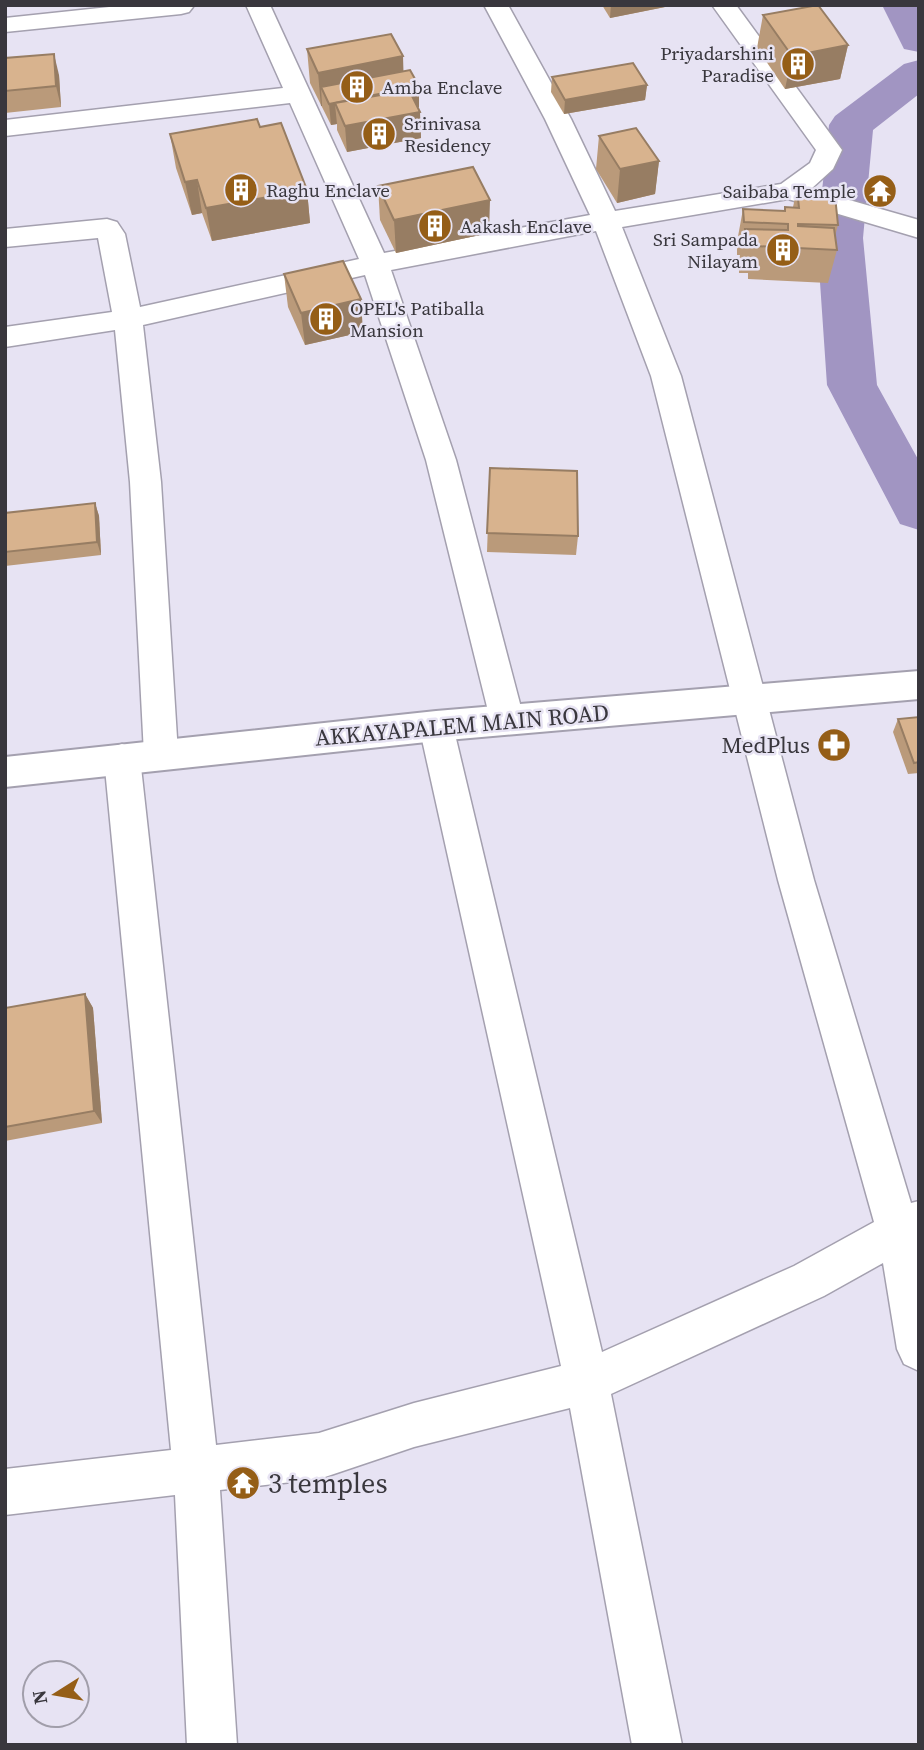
<svg xmlns="http://www.w3.org/2000/svg" width="924" height="1750" font-family="'Source Serif 4',serif">
<rect width="100%" height="100%" fill="#e7e3f3"/>
<g fill="none" stroke-linecap="round" stroke-linejoin="round">
<g fill="#a195c2" fill-rule="evenodd">
<path d="M882 5H919V52L904 49Z"/>
<path d="M919 60V94L873 130 863 238 877 385 919 461V530L900 524 827 385 817 238 829 125 835 116 904 64Z"/>
</g>
<g stroke="#a4a0af" stroke-width="3">
<g id="street">
<path d="M128 5 193 7 189 12 181 14 5 32V18Z"/>
<path d="M246 5H270L384 253 590 215 545 119 484 5H508L571 119 615 211 781 184 810 163 816 150 712 5H736L842 150 833 169 811 189 919 220V238L788 199 622 227 681 376 814 880 911 1203 919 1201V1371L904 1364 897 1349 883 1263 824 1296 611 1394 682 1745H632L570 1408 414 1447 319 1479 220 1490 237 1745H187L175 1495 5 1515V1469L171 1450 104 758 110 748 122 744 134 748 140 758 216 1445 319 1433 414 1403 561 1366 419 726 424 716 436 712 448 716 453 726 602 1352 794 1266 874 1222 778 880 651 376 596 231 391 270 456 460 524 719 519 729 507 733 495 729 490 719 426 460 365 275 143 325 161 482 178 754 173 764 161 768 149 764 144 754 130 482 115 330 5 347V327L112 312 98 238 5 247V229L107 219 117 222 125 234 140 307 359 259 290 103 5 136V120L283 88Z"/>
</g>
</g>
<g stroke="#a4a0af" stroke-width="4">
<path id="secondary" d="M919 671V699L436 741 5 787V757L436 711Z"/>
</g>
<use href="#street" fill="#fff" fill-rule="evenodd"/>
<use href="#secondary" fill="#fff" fill-rule="evenodd"/>
</g>
<g fill="#ba9a7a">
<path d="M602 5H675L610 18Z"/>
<path d="M763 15 848 45 840 79 785 89 757 48Z"/>
<path d="M307 49 404 71 419 86V107H418L421 138 347 152 337 130V124L331 125 310 83Z"/>
<path d="M5 58 59 75 61 107 5 113Z"/>
<path d="M552 77 647 85 645 100 564 114 551 92Z"/>
<path d="M260 127 307 190 310 223 212 241 202 213 192 215 176 168 170 134Z"/>
<path d="M599 136 659 161 655 194 617 203 596 169Z"/>
<path d="M378 186 489 233 396 253 380 220Z"/>
<path d="M797 189 816 195 838 225 835 236 837 250 828 283 748 279V273H739V262L740 255H737V242L743 209 784 211 785 207H793Z"/>
<path d="M284 274 363 332 305 345 288 307Z"/>
<path d="M490 468 578 536 576 555 487 552Z"/>
<path d="M95 503 99 516 101 555 5 566V513Z"/>
<path d="M919 717V773L908 774 893 732 898 719Z"/>
<path d="M85 994 93 1008 102 1123 5 1141V1008Z"/>
</g>
<g fill="#977d63">
<path d="M611 5H675L610 18Z"/>
<path d="M848 45 840 79 785 89 792 56Z"/>
<path d="M54 54 59 75 61 107 56 86Z"/>
<path d="M403 56 404 89 419 86V107L344 122 335 104 337 124 331 125 329 104 321 87 322 106H321L318 73Z"/>
<path d="M647 85 645 100 564 114 565 100Z"/>
<path d="M420 112 421 138 347 152 345 126Z"/>
<path d="M659 161 655 194 617 203 620 169Z"/>
<path d="M197 180 202 213 192 215 185 182Z"/>
<path d="M307 190 310 223 212 241 206 208Z"/>
<path d="M490 200 489 233 396 253 394 220Z"/>
<path d="M361 299 363 332 305 345 301 313Z"/>
<path d="M95 503 99 516 101 555 97 542Z"/>
<path d="M85 994 93 1008 102 1123 94 1111Z"/>
</g>
<g fill="#d8b38e" stroke="#977d63" stroke-width="2">
<path d="M818 5 848 45 792 56 763 15Z"/>
<path d="M391 34 403 56 318 73 307 49Z"/>
<path d="M54 54 56 86 5 91V58Z"/>
<path d="M633 63 647 85 565 100 552 77Z"/>
<path d="M410 70 419 86 329 104 321 87Z"/>
<path d="M409 90 420 112 345 126 335 103Z"/>
<path d="M257 119 260 127 281 123 307 190 206 208 197 180 185 182 170 134Z"/>
<path d="M636 128 659 161 620 169 599 136Z"/>
<path d="M473 167 490 200 394 220 378 186Z"/>
<path d="M797 189 816 192V195L835 196 838 225 798 224V226L834 228 837 250 755 246 754 240H746L745 229 788 230V224L744 222 743 209 785 211V207L799 208Z"/>
<path d="M343 261 361 299 301 313 284 274Z"/>
<path d="M490 468 577 471 578 536 487 533Z"/>
<path d="M95 503 97 542 5 552V513Z"/>
<path d="M919 717V762L914 763 898 719Z"/>
<path d="M85 994 94 1111 5 1127V1008Z"/>
</g>
<defs>
<g id="building-disc" transform="scale(1.75)"><circle r="9.5" fill="#955e17" stroke="#e7e3f3"/><path d="M-4-6H4V6H1V3H-1V6H-4ZM-2.5-4.3h1.7v1.8h-1.7ZM.8-4.3h1.7v1.8H.8ZM-2.5-1h1.7V.8h-1.7ZM.8-1h1.7V.8H.8Z" fill="#fff"/></g>
<g id="temple-disc" transform="scale(1.75)"><circle r="9.5" fill="#955e17" stroke="#e7e3f3"/><path d="M0-6L5-2H3V0L6.5 2.5H4V6H1.5V3h-3V6H-4V2.5H-6.5L-3 0V-2H-5Z" fill="#fff"/></g>
<g id="pharmacy-disc" transform="scale(1.75)"><circle r="9.5" fill="#955e17" stroke="#e7e3f3"/><path d="M-2-6h4v4h4v4h-4v4h-4v-4h-4v-4h4Z" fill="#fff"/></g>
</defs>
<g fill-rule="evenodd">
<use href="#building-disc" x="798" y="64"/>
<use href="#building-disc" x="357" y="87"/>
<use href="#building-disc" x="379" y="134"/>
<use href="#building-disc" x="241" y="190"/>
<use href="#temple-disc" x="880" y="191"/>
<use href="#building-disc" x="435" y="226"/>
<use href="#building-disc" x="783" y="250"/>
<use href="#building-disc" x="326" y="319"/>
<use href="#pharmacy-disc" x="834" y="745"/>
<use href="#temple-disc" x="243" y="1483"/>
</g>
<g text-anchor="middle" stroke-width="5" stroke-linejoin="round" paint-order="stroke">
<g font-size="19" fill="#39373d" stroke="#e7e3f3" text-anchor="start">
<text x="774" y="60" text-anchor="end">Priyadarshini<tspan x="774" dy="22">Paradise</tspan></text>
<text x="382" y="94">Amba Enclave</text>
<text x="404" y="130">Srinivasa<tspan x="404" dy="22">Residency</tspan></text>
<text x="266" y="197">Raghu Enclave</text>
<text x="856" y="198" text-anchor="end">Saibaba Temple</text>
<text x="460" y="233">Aakash Enclave</text>
<text x="758" y="246" text-anchor="end">Sri Sampada<tspan x="758" dy="22">Nilayam</tspan></text>
<text x="350" y="315">OPEL's Patiballa<tspan x="350" dy="22">Mansion</tspan></text>
</g>
<g font-size="23" fill="#39373d" stroke="#e7e3f3">
<text transform="translate(462 725) rotate(-5)" y="8">AKKAYAPALEM MAIN ROAD</text>
</g>
<g font-size="23" fill="#39373d" stroke="#e7e3f3" text-anchor="end">
<text x="810" y="753">MedPlus</text>
</g>
<g font-size="28" fill="#39373d" stroke="#e7e3f3" text-anchor="start">
<text x="268" y="1493">3 temples</text>
</g>
</g>
<rect width="924" height="1750" fill="none" stroke="#39373d" stroke-width="14"/>
<g transform="translate(56 1694) rotate(259)"><circle r="33" fill="#e7e3f3" stroke="#a19eaa" stroke-width="2"/>
<path d="M0-5L12 26L0 18L-12 26Z" fill="#955e17"/>
<text y="-10" font-size="19" font-weight="bold" text-anchor="middle" fill="#39373d">N</text>
</g>
</svg>
